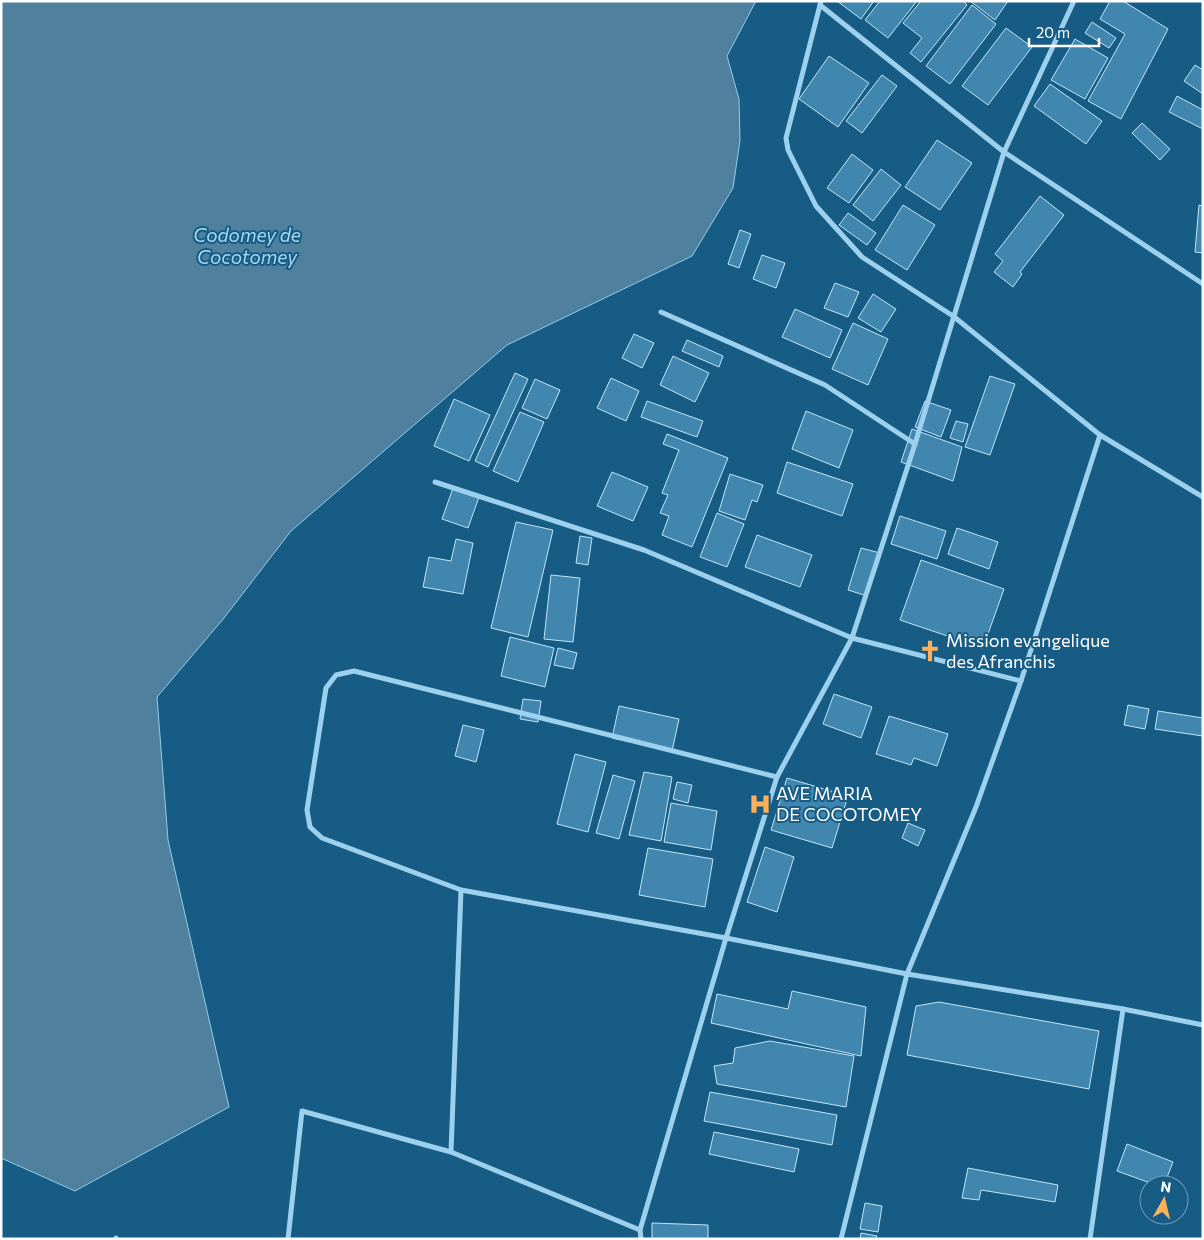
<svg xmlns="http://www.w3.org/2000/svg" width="1204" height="1240" font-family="Commissioner,sans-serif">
<rect width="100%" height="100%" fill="#175c85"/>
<path fill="#4f819e" stroke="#8fceef" d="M1 1H756L727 56 739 99 740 140 733 188 692 256 507 345 291 531 224 618 157 697 168 840 229 1107 75 1191 1 1158Z"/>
<g fill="#4086af" stroke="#c2e5f9">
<path d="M837 1H874L861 19Z"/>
<path d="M880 1H917L888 38 865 20Z"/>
<path d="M921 1H963L967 5 921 62 910 53 922 38 903 23Z"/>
<path d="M970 1H1008L995 20Z"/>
<path d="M1110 1H1123L1168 29 1121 119 1088 101 1125 34 1100 19Z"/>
<path d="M972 5 996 24 950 84 926 66Z"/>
<path d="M1092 22 1116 38 1109 48 1085 33Z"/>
<path d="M1006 28 1032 47 988 105 962 86Z"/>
<path d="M1075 39 1108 58 1085 99 1051 80Z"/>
<path d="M829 56 869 83 838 127 799 99Z"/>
<path d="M1195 65 1203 70V94L1184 81Z"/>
<path d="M882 75 897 86 862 133 846 121Z"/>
<path d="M1050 84 1102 121 1086 144 1034 106Z"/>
<path d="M1177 96 1203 110V129L1169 112Z"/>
<path d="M1142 123 1170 149 1160 160 1132 133Z"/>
<path d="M937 140 972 163 940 210 905 187Z"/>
<path d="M852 154 873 170 849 203 827 188Z"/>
<path d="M881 169 901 185 873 221 853 205Z"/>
<path d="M1040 196 1064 215 1020 272 1022 274 1013 287 994 272 1003 261 995 254Z"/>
<path d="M903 205 935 225 907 270 875 250Z"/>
<path d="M1199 205 1203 206V253L1195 252Z"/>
<path d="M848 213 876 233 867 245 839 225Z"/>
<path d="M740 230 751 234 739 268 728 264Z"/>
<path d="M762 255 785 263 776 288 753 279Z"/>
<path d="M835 283 859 292 848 317 824 308Z"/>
<path d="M873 294 896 309 881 332 858 318Z"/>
<path d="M795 309 842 330 830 358 782 337Z"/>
<path d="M853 323 888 339 868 385 832 369Z"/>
<path d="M634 334 654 343 642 368 622 358Z"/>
<path d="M687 340 723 356 719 367 682 351Z"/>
<path d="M673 356 709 373 695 402 660 385Z"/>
<path d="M515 373 528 379 488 467 475 461Z"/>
<path d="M990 376 1015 384 990 455 965 447Z"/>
<path d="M611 378 639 391 626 421 597 408Z"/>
<path d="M535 379 560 390 547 419 522 408Z"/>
<path d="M454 399 490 415 469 461 434 446Z"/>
<path d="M647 401 703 421 697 437 641 417Z"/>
<path d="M925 401 951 410 941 437 915 427Z"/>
<path d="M806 411 853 430 839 468 792 449Z"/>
<path d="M520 412 544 422 518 482 493 471Z"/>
<path d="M956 421 968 424 963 442 950 438Z"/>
<path d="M912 429 962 447 953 481 901 462Z"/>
<path d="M667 434 728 458 692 547 662 535 669 516 660 513 668 495 662 493 679 450 663 444Z"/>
<path d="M787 462 853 484 842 516 777 493Z"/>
<path d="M612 472 648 487 633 521 597 506Z"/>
<path d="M730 474 763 485 757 502 752 500 745 520 719 511Z"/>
<path d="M453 488 479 497 468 528 442 519Z"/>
<path d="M717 513 744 524 727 567 700 557Z"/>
<path d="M900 516 946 531 937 559 891 544Z"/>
<path d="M516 522 553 530 528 637 491 628Z"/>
<path d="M957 528 998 542 989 569 948 554Z"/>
<path d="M757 535 812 555 800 587 745 567Z"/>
<path d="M580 536 592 538 588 565 576 563Z"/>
<path d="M456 539 473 543 463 594 423 587 429 557 451 561Z"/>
<path d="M861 548 880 553 867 596 848 590Z"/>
<path d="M921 560 1004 589 983 648 900 620Z"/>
<path d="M551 575 580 578 573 642 544 639Z"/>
<path d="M510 637 554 648 545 687 501 676Z"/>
<path d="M558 648 577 653 573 669 554 665Z"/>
<path d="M834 694 872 707 861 738 823 724Z"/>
<path d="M523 699 541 701 538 722 520 719Z"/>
<path d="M1128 705 1149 709 1145 729 1124 725Z"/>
<path d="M619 706 679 719 672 751 612 738Z"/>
<path d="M1158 711 1203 718V736L1155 729Z"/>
<path d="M889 716 948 734 937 766 914 758 911 765 876 754Z"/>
<path d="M463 725 484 730 476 762 455 756Z"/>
<path d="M575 754 606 762 588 832 557 824Z"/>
<path d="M644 772 672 777 661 841 629 835Z"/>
<path d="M613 775 635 781 619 839 596 833Z"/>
<path d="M787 778 848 796 832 848 771 830Z"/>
<path d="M677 782 692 785 688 803 673 799Z"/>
<path d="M671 803 717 811 711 850 664 842Z"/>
<path d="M908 823 925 830 918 846 902 838Z"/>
<path d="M765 847 794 857 777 912 747 902Z"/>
<path d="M648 848 713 859 705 907 639 895Z"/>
<path d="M792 991 866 1007 861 1056 711 1023 717 994 788 1009Z"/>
<path d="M939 1002 1099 1031 1089 1089 907 1055 916 1006Z"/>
<path d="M770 1041 854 1056 846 1107 717 1084 714 1066 733 1063 735 1048Z"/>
<path d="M710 1092 837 1115 832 1145 704 1121Z"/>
<path d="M714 1132 799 1149 794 1172 709 1154Z"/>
<path d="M1127 1144 1173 1162 1164 1185H1156L1117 1171Z"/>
<path d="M968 1168 1058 1185 1055 1202 981 1190 979 1200 962 1198Z"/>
<path d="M865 1203 882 1206 878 1232 860 1229Z"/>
<path d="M652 1223 708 1225V1239H652Z"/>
<path d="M861 1233 877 1236 876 1239H860Z"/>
</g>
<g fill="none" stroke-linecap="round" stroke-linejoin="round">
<g stroke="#9cd0ed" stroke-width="5">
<path d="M821 1 786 138 788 150 816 206 862 257 953 316 1100 435 1203 497"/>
<path d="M820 5 1004 152 1203 284"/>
<path d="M661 312 825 385 915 444"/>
<path d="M435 482 644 550 852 638 1021 681"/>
<path d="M777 777 354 671 336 675 326 688 307 810 310 827 322 838 461 890 726 938 907 974 1123 1009 1203 1025"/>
<path d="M451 1152 461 890"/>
<path d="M116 1239V1238"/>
<path d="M288 1239 302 1111 451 1152 640 1230"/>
<path d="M641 1239 640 1230 726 938 777 777 852 638 915 444 1004 152 1074 1"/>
<path d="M841 1239 907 974 976 807 1021 681 1100 435"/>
<path d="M1090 1239 1123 1009"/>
</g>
</g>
<defs>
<g id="church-bare" transform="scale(1.725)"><path d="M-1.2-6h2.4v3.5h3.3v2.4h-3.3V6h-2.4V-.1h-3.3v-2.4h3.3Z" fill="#ffb058" stroke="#175c85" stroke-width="2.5" paint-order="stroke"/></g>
<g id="hospital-bare" transform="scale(1.725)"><path d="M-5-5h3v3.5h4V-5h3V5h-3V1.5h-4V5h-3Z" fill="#ffb058" stroke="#175c85" stroke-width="2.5" paint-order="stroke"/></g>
</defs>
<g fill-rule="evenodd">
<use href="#church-bare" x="930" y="651"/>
<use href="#hospital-bare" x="760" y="804"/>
</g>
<g text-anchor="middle" stroke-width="4" stroke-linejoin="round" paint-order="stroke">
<g font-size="18" fill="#fff" stroke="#175c85" text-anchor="start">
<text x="946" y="647">Mission evangelique<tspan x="946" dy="21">des Afranchis</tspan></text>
<text x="776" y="800">AVE MARIA<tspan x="776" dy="21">DE COCOTOMEY</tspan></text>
</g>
<g font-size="19" font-style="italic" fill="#a8d9f4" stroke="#175c85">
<text x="247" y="242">Codomey de<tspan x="247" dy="22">Cocotomey</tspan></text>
</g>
</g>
<rect width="1204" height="1240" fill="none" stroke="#ffffff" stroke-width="5"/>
<g transform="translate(1164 1200) rotate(8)"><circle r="24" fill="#175c85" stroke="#749db6"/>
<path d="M0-4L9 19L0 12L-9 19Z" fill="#ffb058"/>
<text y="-8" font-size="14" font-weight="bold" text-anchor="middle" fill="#ffffff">N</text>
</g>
<path d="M1029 38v8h70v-8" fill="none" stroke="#ffffff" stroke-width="2.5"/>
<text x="1036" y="38" font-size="15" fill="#ffffff" stroke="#175c85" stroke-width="4" paint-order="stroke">20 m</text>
</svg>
